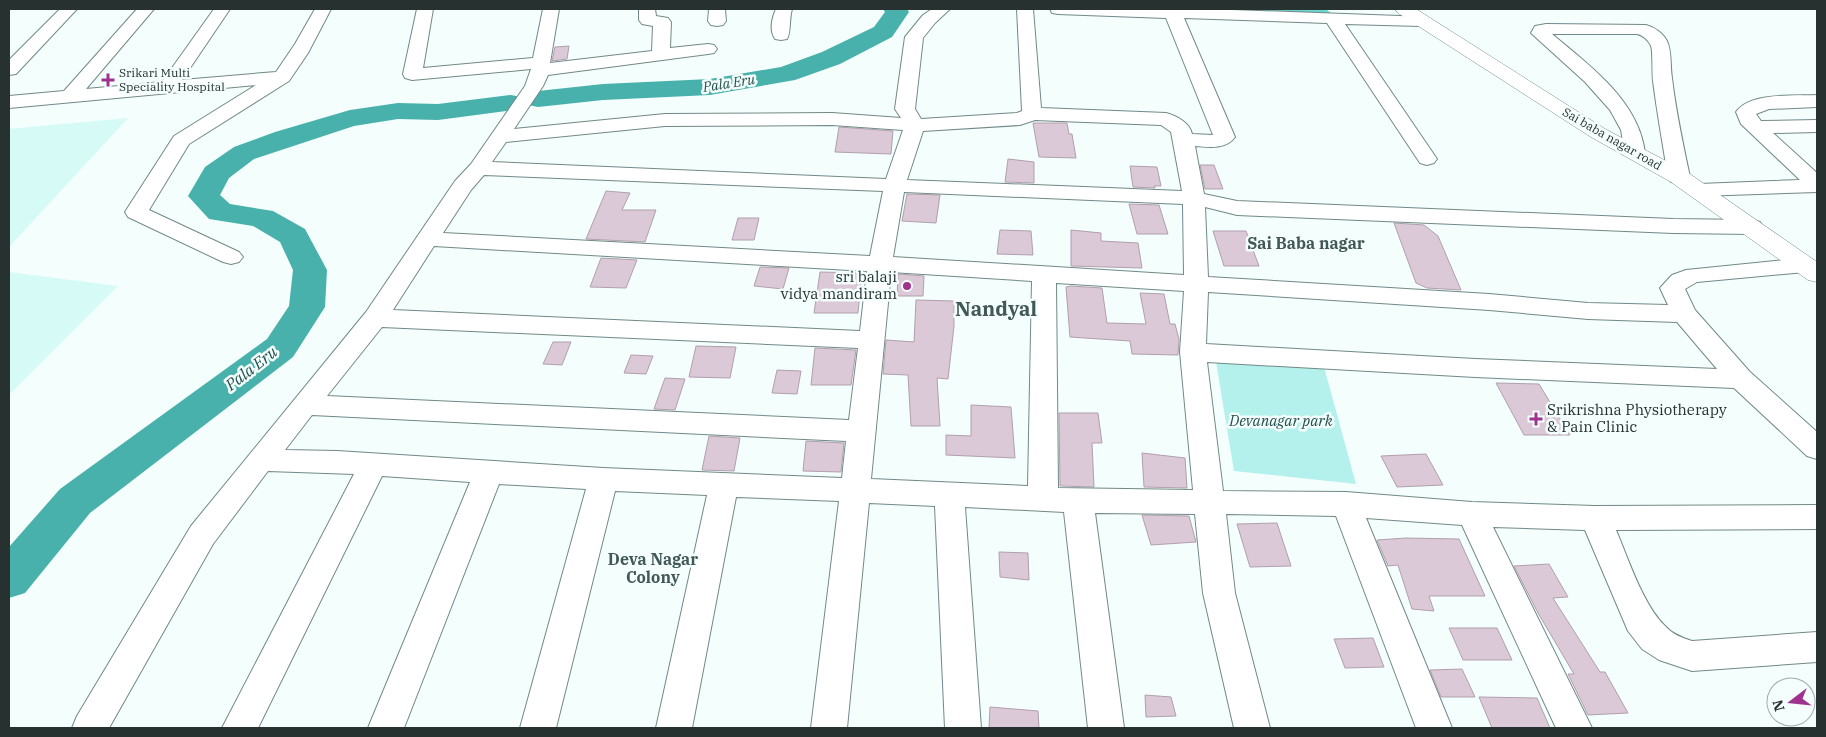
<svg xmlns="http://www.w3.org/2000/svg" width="1826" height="737" font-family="'IBM Plex Serif',serif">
<rect width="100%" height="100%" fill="#f3fefd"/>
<g fill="#d6fbf7">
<path d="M128 118 9 247V129Z"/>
<path d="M9 272 118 286 9 395Z"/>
</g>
<path fill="#b5f1ec" d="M1216 362 1324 367 1356 484 1234 471Z"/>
<path fill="#6ed5ce" d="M1129 9H1326L1332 14Z"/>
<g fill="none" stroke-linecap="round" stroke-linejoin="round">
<g fill="#48b1ab" fill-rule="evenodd">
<path d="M883 9H907L909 12 892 37 840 64 795 80 710 95 603 100 538 107 528 105 524 99 528 93 538 91 603 84 710 79 781 67 822 52 874 27 885 12Z"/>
<path d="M511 95 521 97 525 103 521 109 438 120 398 119 354 126 254 159 229 178 220 195 230 204 273 211 305 229 327 270 325 307 293 357 90 513 25 593 9 598V547L60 489 267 339 289 306 293 270 280 242 253 226 209 219 188 196 205 167 234 147 275 132 350 110 398 103 438 104Z"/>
</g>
</g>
<g fill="#dbc9d7" stroke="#b19fad">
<path d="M569 46 567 59 552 61 555 47Z"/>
<path d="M1033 123H1067L1069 134H1072L1076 158 1039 157Z"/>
<path d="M839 127 893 131 891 154 835 152Z"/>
<path d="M1008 159 1034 162V183L1005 182Z"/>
<path d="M1200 165H1214L1223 189H1205Z"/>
<path d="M1130 166 1157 167 1161 186H1154L1155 188 1133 187Z"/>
<path d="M606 191 630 193 622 210H656L645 242 586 239Z"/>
<path d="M907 194 940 195 936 223 902 221Z"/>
<path d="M1129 204 1159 205 1168 234H1137Z"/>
<path d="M738 218H759L754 240H732Z"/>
<path d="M1394 223 1424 225 1438 236 1461 290 1427 288 1416 283Z"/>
<path d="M1000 230 1031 231 1033 255 997 254Z"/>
<path d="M1071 230 1101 233V241L1138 243 1142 268 1071 266Z"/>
<path d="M1213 231H1246L1259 266H1224Z"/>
<path d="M601 258 637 260 626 288 590 287Z"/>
<path d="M760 267 789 268 783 289 754 286Z"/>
<path d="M820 272 862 273 858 313H814Z"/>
<path d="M898 274 924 276 923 296H897Z"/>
<path d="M1071 286 1102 288 1107 323 1146 324 1140 293 1164 294 1170 324H1175L1179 339 1178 355 1132 354 1130 341 1070 337 1066 287Z"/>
<path d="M916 300 954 301V326L948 379 937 378 940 426H911L908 375 883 374 886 340 914 342Z"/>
<path d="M553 342H571L562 365 543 364Z"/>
<path d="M696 346 736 347 730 378 689 377Z"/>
<path d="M815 348 856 350 851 385H811Z"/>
<path d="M631 355 653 356 646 374 624 373Z"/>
<path d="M777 370 801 371 797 394 772 393Z"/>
<path d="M665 378 685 379 675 410 654 409Z"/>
<path d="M1496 383 1539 384 1570 435H1524Z"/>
<path d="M971 405 1011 407 1015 458 946 455V435L971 436Z"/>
<path d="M1059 413H1098L1102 443H1092L1094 487 1060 486Z"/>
<path d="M709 436 740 438 734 471 702 470Z"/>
<path d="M806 441 844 443 841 472 803 471Z"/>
<path d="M1142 453 1185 458 1187 488 1144 487Z"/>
<path d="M1426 454 1443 485 1397 487 1381 456Z"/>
<path d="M1142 515 1189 516 1196 542 1151 545Z"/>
<path d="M1277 523 1291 566 1250 567 1237 524Z"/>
<path d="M1406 538 1459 539 1485 596H1429L1434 611 1412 609 1398 565 1388 566 1377 540Z"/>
<path d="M999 552 1028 553 1029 580 1000 577Z"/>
<path d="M1549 564 1568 597 1553 598 1600 672H1605L1628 713 1588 715 1568 674H1574L1538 613 1514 566Z"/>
<path d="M1449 628H1497L1512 660H1463Z"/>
<path d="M1373 638 1384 667 1345 668 1334 639Z"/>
<path d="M1462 669 1475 697H1441L1430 670Z"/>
<path d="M1145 695 1171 697 1176 716 1146 717Z"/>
<path d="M1479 697 1537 698 1550 728H1492Z"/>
<path d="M990 707 1038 711 1039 728H989Z"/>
</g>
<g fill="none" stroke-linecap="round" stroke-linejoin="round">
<g stroke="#718987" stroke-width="2">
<g id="minor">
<path d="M60 9H77L16 74 9 75V60Z"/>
<path d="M137 9H154L86 89 162 82 214 9H230L182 80 276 72 295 44 315 9H331L308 53 289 81 189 144 149 210 239 252 243 257 239 262 231 264 223 262 128 217 125 212 174 136 256 85 9 108V96L64 91Z"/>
<path d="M417 9H433L423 68 533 58 543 9H559L550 63 652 51 653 26 642 24 639 20V9H655L656 16 668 18 671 22 670 48 708 44 714 45 717 49 714 53 708 54 548 75 543 86 514 129 665 114 832 113 901 118 895 109 905 37 923 15 932 9H950L935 23 923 38 915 109 921 119 1017 113 1022 111 1017 9H1033L1041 108 1166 113C1177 116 1190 123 1192 134L1213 135 1166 18 1058 14 1052 13 1050 9H1205L1427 17 1430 21 1427 25 1421 26 1345 24 1437 159 1434 163 1427 165 1420 163 1327 23 1184 18 1235 137C1226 150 1208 147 1195 146L1204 194 1237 201 1673 219 1752 220 1760 222 1763 227 1760 232 1752 234 1673 233 1237 215 1205 207 1208 277 1489 294 1588 303 1668 305 1660 288 1672 275 1686 270 1805 258 1813 260 1817 265 1813 270 1805 272 1697 282 1685 289 1695 310 1750 372 1817 432V459L1807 456 1734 388 1475 377 1207 362 1223 491 1346 492 1472 502 1595 506 1817 505V529L1616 530C1628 558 1643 605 1665 626 1672 634 1682 638 1692 641L1817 632V662L1692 671 1659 660 1642 649 1628 631 1585 530 1493 527 1592 728H1556L1462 525 1366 518 1452 728H1416L1336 516 1226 514 1235 593 1270 728H1234L1203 593 1195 514 1095 513 1124 728H1088L1064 512 965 507 981 728H945L935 506 869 503 847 728H811L839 501 736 497 692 728H656L707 495 615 491 556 728H520L586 489 499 484 404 728H368L470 482 382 476 258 728H222L354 474 268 471 213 544 109 728H72L77 716 191 526 366 312 455 181 471 164 525 86 531 69 412 80 405 78 403 74ZM1035 120 1161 125 1171 132 1182 191 907 180 923 131 1020 125ZM832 125 903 130 886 179 492 162 506 142 665 126ZM484 175 883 191 870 256 443 233 471 190ZM904 192 1183 204 1184 275 893 257ZM434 246 867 271 860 331 393 310ZM891 272 1032 281 1028 486 871 479ZM1056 283 1184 291 1180 352 1193 490 1058 488ZM1208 292 1489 310 1588 319 1677 322 1717 369 1475 359 1206 344ZM382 327 858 348 849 420 327 396ZM312 415 846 441 842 478 603 468 337 451 285 450Z"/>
<path d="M709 9H725L726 21 723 25 717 26 711 25 708 21Z"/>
<path d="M776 9H792C789 19 791 33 787 39L781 40 775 39C769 30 772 18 776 9Z"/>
<path d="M1546 24 1646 25C1654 27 1663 33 1667 41 1672 51 1670 67 1672 78 1676 112 1683 144 1690 177L1687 182 1679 183 1671 182 1668 177C1663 145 1657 113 1653 81 1652 73 1653 51 1651 46 1649 41 1643 35 1637 34H1552C1590 66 1639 101 1645 153L1642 157 1635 159 1628 157 1625 153 1621 130 1610 110 1585 82 1531 33 1535 26Z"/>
<path d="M1817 95V107L1769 109 1756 114 1761 121 1817 120V132L1773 133 1817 173V192L1699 196 1691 195 1688 190 1691 185 1699 184 1800 180 1741 124 1736 112C1750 92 1795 96 1817 95Z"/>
</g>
</g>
<g stroke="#718987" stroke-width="1">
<path id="major" d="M1395 9H1416L1605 129 1687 172 1817 262V282L1808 280 1671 182 1591 137 1398 13Z"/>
</g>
<use href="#minor" fill="#fff" fill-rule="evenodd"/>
<use href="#major" fill="#fff" fill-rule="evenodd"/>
</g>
<g fill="#a03290" stroke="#f3fefd" stroke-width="2">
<path d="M105.5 72.5h5v5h5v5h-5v5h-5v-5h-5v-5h5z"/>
<circle cx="907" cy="286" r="5"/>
<path d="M1533.5 411.5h5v5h5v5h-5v5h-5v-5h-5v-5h5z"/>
</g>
<g text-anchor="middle" stroke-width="5" stroke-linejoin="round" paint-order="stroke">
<g font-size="12" fill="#273130" stroke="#f3fefd" text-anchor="start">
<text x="119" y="77">Srikari Multi<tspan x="119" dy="14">Speciality Hospital</tspan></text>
</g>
<g font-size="12" fill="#273130" stroke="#f3fefd">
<text transform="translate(1612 139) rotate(30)" y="4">Sai baba nagar road</text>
</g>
<g font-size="14" font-style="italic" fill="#22504d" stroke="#f3fefd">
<text transform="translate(729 83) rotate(-9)" y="5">Pala Eru</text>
</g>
<g font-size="15" fill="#273130" stroke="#f3fefd" text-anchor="end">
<text x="897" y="282">sri balaji<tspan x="897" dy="17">vidya mandiram</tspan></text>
<text x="1547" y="415" text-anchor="start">Srikrishna Physiotherapy<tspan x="1547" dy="17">&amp; Pain Clinic</tspan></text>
</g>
<g font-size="15" font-style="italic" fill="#1f4e4b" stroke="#f3fefd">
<text x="1281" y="426">Devanagar park</text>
</g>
<g font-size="16" font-weight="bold" fill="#415856" stroke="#f3fefd">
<text x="1306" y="249">Sai Baba nagar</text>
<text x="653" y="565">Deva Nagar<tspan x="653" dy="18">Colony</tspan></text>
</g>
<g font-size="16" font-style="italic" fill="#22504d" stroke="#f3fefd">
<text transform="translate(251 368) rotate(-38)" y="6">Pala Eru</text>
</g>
<g font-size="20" font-weight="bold" fill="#415856" stroke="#f3fefd">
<text x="996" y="316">Nandyal</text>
</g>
</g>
<rect width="1826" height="737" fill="none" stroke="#273130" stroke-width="20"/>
<g transform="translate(1791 702) rotate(254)"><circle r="24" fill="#f3fefd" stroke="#a1acab"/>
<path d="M0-4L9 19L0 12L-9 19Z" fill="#a03290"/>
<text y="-8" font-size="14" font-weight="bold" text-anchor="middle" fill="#273130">N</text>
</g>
</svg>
